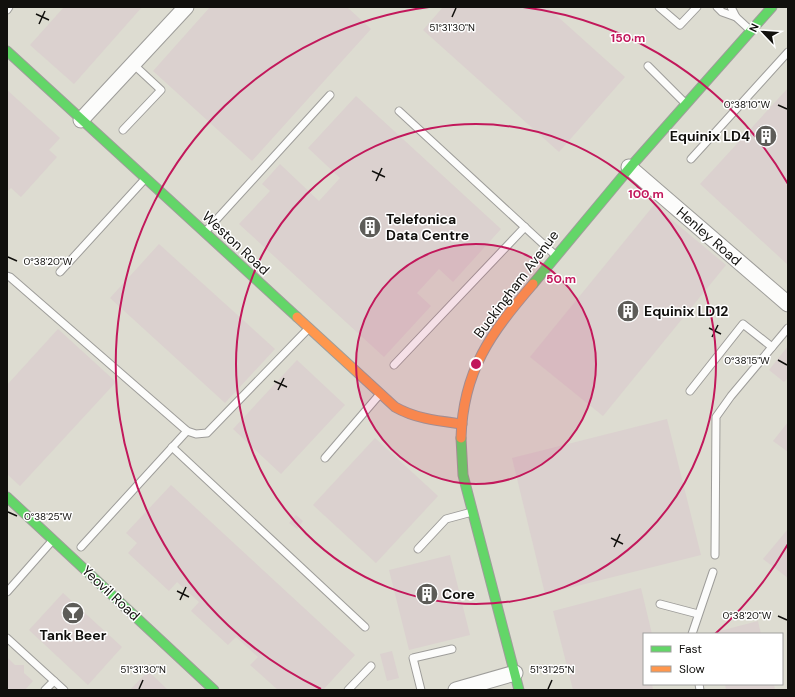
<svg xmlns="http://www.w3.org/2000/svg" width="795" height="697" font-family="'DM Sans',sans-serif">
<rect width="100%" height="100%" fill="#e9e8e4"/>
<path fill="#dddcd1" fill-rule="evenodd" d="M7 7H788V690H7ZM644 634H782V684H644Z"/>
<g fill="#dbd1cf">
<path d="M64 7H142L74 84 30 45Z"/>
<path d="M210 7H347L371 29 252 161 153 71Z"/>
<path d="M443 7H547L625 77 559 152 423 30Z"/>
<path d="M788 88V265L700 184Z"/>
<path d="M7 90 60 138 49 150 57 157 21 197 11 188 7 192Z"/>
<path d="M356 96 501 229 453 282 439 269 417 293 431 306 384 357 239 224 270 191 262 184 280 164 319 201 340 178 308 148Z"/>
<path d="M654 205 726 265 603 416 530 357Z"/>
<path d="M159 244 275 349 225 403 110 298Z"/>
<path d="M58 329 116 382 20 486 7 474V385Z"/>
<path d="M788 346V378L784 382 769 370Z"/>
<path d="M297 360 345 405 281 474 233 429Z"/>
<path d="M667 419 701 555 545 594 512 458Z"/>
<path d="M788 422V452L773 441Z"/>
<path d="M375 438 438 496 376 563 313 505Z"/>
<path d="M171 485 355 655 323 690H278L250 665 258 657 236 637 228 645 191 611 199 602 177 582 169 591 128 553 137 543 126 533Z"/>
<path d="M296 515 303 521 297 529 289 523Z"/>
<path d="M788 529V578L763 559Z"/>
<path d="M450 555 470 635 409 650 389 570Z"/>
<path d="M641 588 652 634H644V684H652L653 690H573L553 611Z"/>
<path d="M63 593 122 647 88 685 29 630Z"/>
<path d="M758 621 761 634H712V633Z"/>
<path d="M392 651 399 678 387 681 380 654Z"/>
<path d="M7 657 15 665H24V673L33 681 25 690H7Z"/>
<path d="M148 671 168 690H130Z"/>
<path d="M725 684H774L775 690H726Z"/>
</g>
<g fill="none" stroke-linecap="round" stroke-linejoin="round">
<g stroke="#9e9d9a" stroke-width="9">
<g id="lane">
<path d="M659 7 680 25 697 7"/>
<path d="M717 7 722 12 736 17"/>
<path d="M731 7 736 17 749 29"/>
<path d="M7 10 9 7"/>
<path d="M648 66 684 102"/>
<path d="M399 111 554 254"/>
<path d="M123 130 161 90 133 64"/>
<path d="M691 159 788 52"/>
<path d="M206 231 330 95"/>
<path d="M60 272 144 180"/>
<path d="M7 276 10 277 187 431 196 434 207 433 307 330"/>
<path d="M394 365 525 227"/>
<path d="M690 391 743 324 772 347"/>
<path d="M172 447 365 627"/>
<path d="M325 458 380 394"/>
<path d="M81 547 187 431"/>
<path d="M418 549 446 519 472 512"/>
<path d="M715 555 716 417 731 396 788 328"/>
<path d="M7 592 52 541"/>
<path d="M660 604 698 614"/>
<path d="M692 634 713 572"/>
<path d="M7 638 64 690"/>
<path d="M699 684 700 690"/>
<path d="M45 690 54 681"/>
<path d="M348 690 371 666"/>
<path d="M421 690 413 658 452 649"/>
</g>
</g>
<g stroke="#9e9d9a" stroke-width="17">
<g id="street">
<path d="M81 120 186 7"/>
<path d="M629 167 788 304"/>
<path d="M456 690 515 673"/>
</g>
</g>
<g stroke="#9e9d9a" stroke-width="11">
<g id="fast">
<path d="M7 51 297 317"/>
<path d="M533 284 633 164 772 7"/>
<path d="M461 438 463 475 519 690"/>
<path d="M7 497 214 690"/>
</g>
</g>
<g stroke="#9e9d9a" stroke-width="11">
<g id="slow">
<path d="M297 317 395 407C416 419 439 421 462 424"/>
<path d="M461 438C463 370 491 333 533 284"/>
</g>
</g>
<use href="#lane" stroke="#fcfcfb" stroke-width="7"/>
<use href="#street" stroke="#fcfcfb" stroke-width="15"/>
<use href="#fast" stroke="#63d668" stroke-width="9"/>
<use href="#slow" stroke="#ff974d" stroke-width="9"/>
</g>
<path fill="none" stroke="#11100d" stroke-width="1.5" d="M36 14 49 20M452 17 456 8M39 24 45 11M778 105 787 109M372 171 385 177M376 181 382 168M8 257 17 261M709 328 721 334M712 337 718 325M778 360 787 365M274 381 287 387M278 390 284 378M8 512 17 516M611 538 623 544M614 547 620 534M177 591 189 597M180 600 186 587M778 616 787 620M139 689 143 680M548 689 552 680"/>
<circle cx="476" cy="364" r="120" fill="#c2185b" fill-opacity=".12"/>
<g fill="none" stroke="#c2185b" stroke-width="2">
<circle cx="476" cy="364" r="120"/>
<circle cx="476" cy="364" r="240"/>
<path d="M788 544A360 360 0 0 1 715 634M321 689A360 360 0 0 1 429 7M523 7A360 360 0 0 1 788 184"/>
</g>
<defs>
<g id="building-disc" transform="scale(1.15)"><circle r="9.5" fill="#5d5c58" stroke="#fff"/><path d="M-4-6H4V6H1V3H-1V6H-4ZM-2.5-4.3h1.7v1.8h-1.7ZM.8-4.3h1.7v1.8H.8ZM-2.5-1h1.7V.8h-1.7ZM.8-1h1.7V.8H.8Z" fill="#fff"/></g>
<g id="bar-disc" transform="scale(1.15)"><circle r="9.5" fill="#5d5c58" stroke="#fff"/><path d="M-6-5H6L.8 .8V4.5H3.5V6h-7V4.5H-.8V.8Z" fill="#fff"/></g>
</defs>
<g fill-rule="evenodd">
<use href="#building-disc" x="766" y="136"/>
<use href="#building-disc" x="370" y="227"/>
<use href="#building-disc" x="628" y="311"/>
<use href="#building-disc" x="427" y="594"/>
<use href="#bar-disc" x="73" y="613"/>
</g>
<g text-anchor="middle" stroke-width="3" stroke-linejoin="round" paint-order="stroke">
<g font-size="14" font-weight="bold" fill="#11100d" stroke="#fff" text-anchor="start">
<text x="750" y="141" text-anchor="end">Equinix LD4</text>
<text x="386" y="224">Telefonica<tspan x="386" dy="16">Data Centre</tspan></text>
<text x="644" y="316">Equinix LD12</text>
<text x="442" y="599">Core</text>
<text x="73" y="640" text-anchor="middle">Tank Beer</text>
</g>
<g font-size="14" fill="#11100d" stroke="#fff">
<text transform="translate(709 236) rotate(41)" y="5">Henley Road</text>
<text transform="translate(236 243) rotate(43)" y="5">Weston Road</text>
<text transform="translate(516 284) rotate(-53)" y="5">Buckingham Avenue</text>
<text transform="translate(111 593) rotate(43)" y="5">Yeovil Road</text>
</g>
</g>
<g font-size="10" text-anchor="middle" fill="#11100d" stroke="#fff" stroke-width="3" stroke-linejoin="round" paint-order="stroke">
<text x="452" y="31">51°31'30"N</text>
<text x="747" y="108">0°38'10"W</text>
<text x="48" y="265">0°38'20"W</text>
<text x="747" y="364">0°38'15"W</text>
<text x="48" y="520">0°38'25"W</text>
<text x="747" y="619">0°38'20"W</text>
<text x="143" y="673">51°31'30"N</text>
<text x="552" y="673">51°31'25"N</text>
</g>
<circle cx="476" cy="364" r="6" fill="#c2185b" stroke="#fff" stroke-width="2"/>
<g font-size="12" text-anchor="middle" font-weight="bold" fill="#c2185b" stroke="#fff" stroke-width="3" stroke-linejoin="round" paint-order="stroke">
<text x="628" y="42">150 m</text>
<text x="646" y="198">100 m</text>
<text x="561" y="283">50 m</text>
</g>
<rect width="795" height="697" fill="none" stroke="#11100d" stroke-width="16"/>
<rect x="643" y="633" width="140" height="52" fill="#ffffff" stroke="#a09f9e"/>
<rect x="651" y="646" width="20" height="6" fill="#63d668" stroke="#a09f9e"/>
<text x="679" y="653" font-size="12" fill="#11100d">Fast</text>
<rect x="651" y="666" width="20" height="6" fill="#ff974d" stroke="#a09f9e"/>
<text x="679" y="673" font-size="12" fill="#11100d">Slow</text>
<g transform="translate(763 32) rotate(295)" stroke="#ffffff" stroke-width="3" paint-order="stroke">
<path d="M0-3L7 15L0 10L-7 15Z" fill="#11100d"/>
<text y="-6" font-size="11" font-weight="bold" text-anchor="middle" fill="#11100d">N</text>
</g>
</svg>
